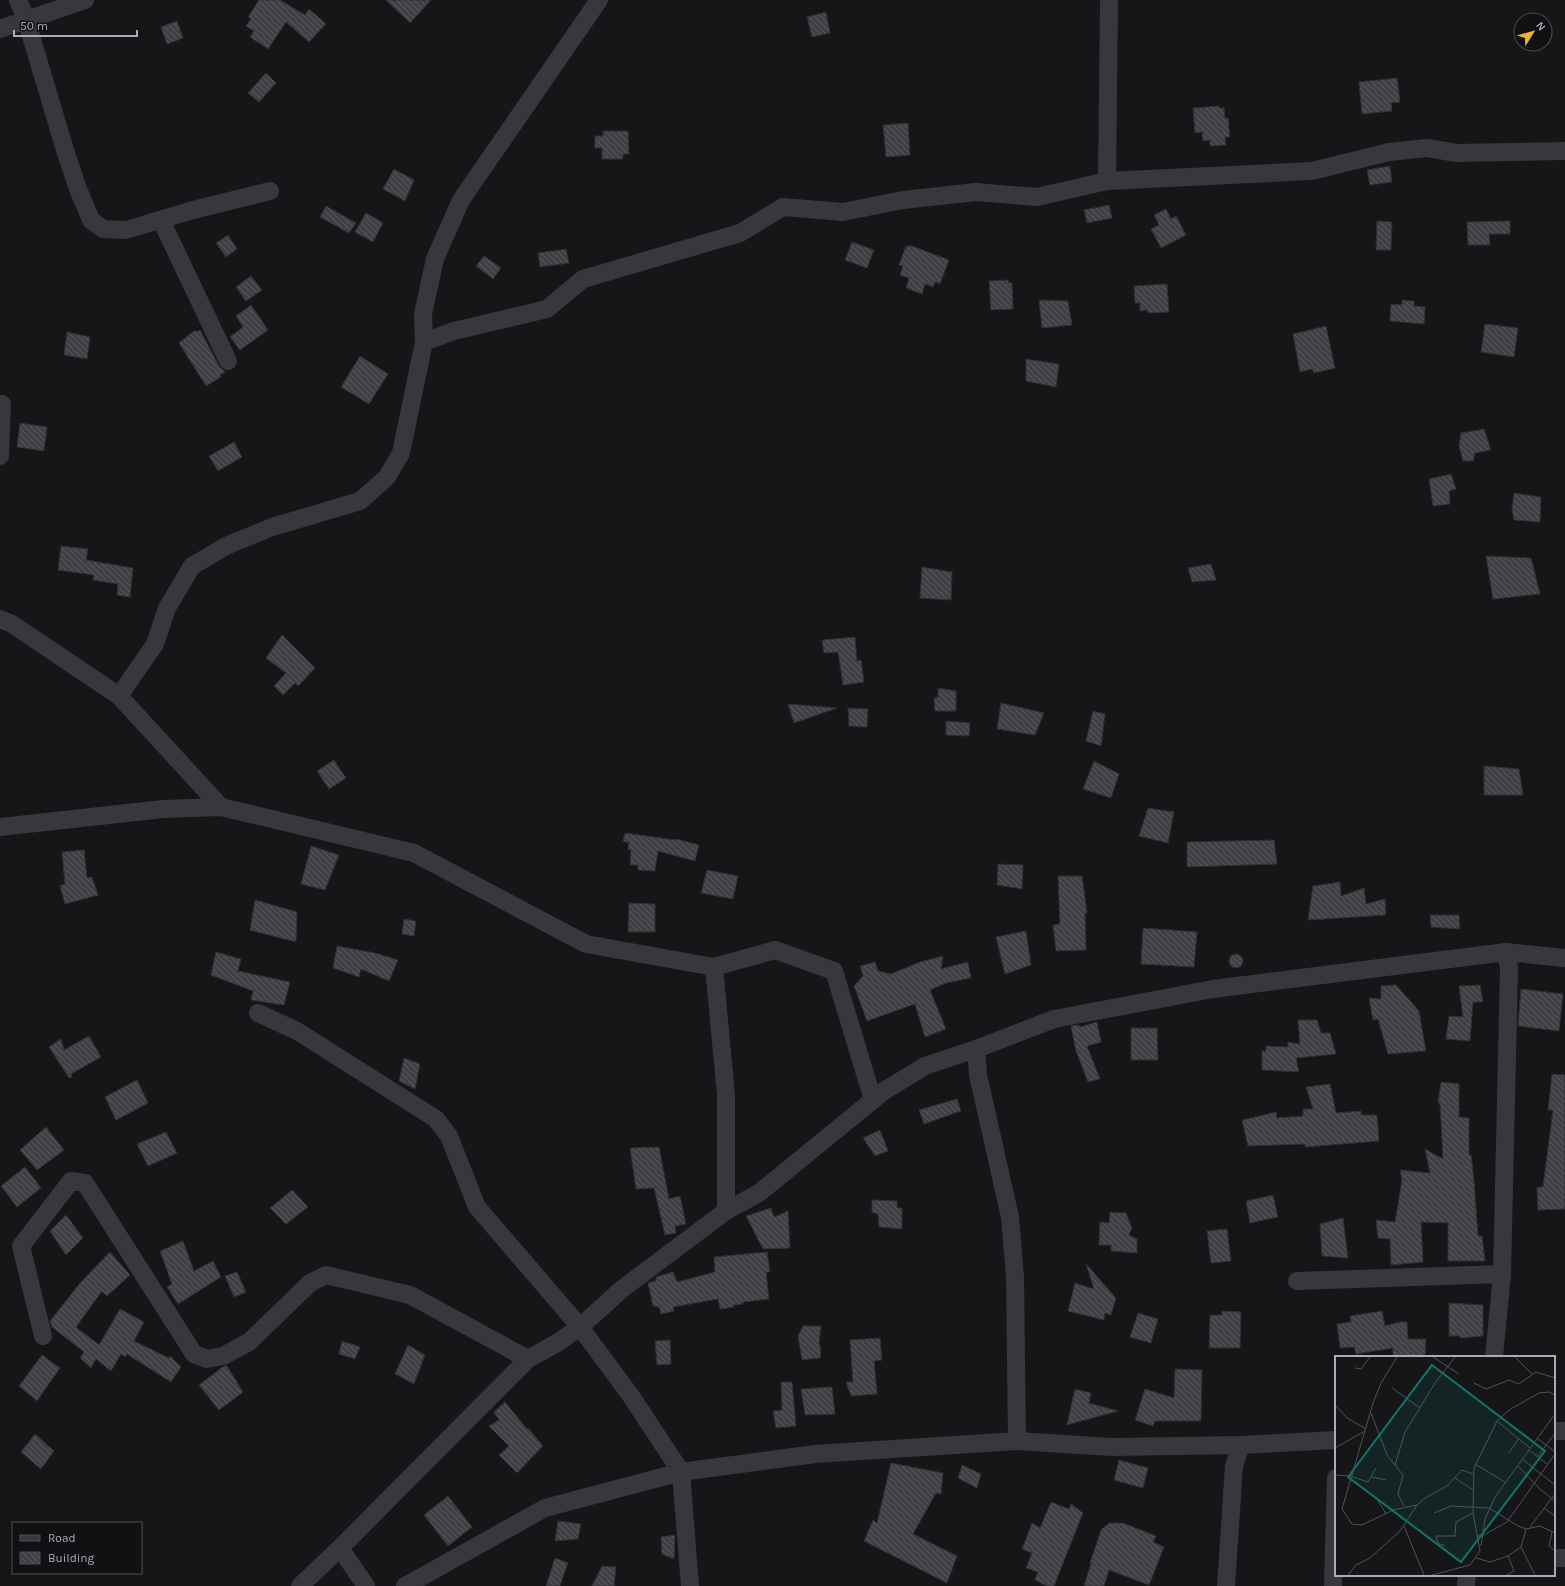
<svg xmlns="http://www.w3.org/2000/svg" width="1565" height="1586" font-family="Karla,sans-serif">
<defs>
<pattern id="building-back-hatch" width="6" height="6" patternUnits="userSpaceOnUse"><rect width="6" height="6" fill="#404145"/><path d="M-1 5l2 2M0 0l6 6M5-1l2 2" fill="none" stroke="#595a5e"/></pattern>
</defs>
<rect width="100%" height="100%" fill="#161618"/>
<g fill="url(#building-back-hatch)" stroke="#303034">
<path d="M259 0H280L305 15 309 9 326 24 309 42 286 22 268 49 250 37 254 31 246 26 251 19 248 17Z"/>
<path d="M386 0H431L410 23Z"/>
<path d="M826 12 830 33 812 37 807 17Z"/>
<path d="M177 21 183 38 167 44 161 27Z"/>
<path d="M266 73 276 83 259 102 248 93Z"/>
<path d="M1397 78 1400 102 1391 103 1392 111 1362 114 1359 82Z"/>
<path d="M1219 106V108H1224L1225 118H1228L1230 137H1225L1226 145 1210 146V140L1203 141 1202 132 1195 133 1193 108Z"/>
<path d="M908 123 910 155 886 157 883 125Z"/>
<path d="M603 131H628L629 154H623V159H602V148H595V136H603Z"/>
<path d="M1390 166 1392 182 1370 185 1367 170Z"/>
<path d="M394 169 414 180 405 201 383 189Z"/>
<path d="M1109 205 1112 218 1087 223 1084 210Z"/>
<path d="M326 206 356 223 349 233 320 217Z"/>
<path d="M1166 209 1171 219 1176 216 1186 235 1161 248 1151 229 1159 225 1154 215Z"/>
<path d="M366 213 383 223 373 242 355 232Z"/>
<path d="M1377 221 1392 222 1391 250H1376Z"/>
<path d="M1510 221V234H1489L1490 245H1468L1467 222Z"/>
<path d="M228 235 237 249 226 257 216 243Z"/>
<path d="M852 242 874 250 867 268 845 260Z"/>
<path d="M909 245 949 260 940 284 935 282 933 287 925 284 922 294 906 288 909 278 900 275 903 266 899 265 906 246 908 247Z"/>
<path d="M566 249 569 263 540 267 538 253Z"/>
<path d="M484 256 501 268 493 279 476 266Z"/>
<path d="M251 276 262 290 246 301 236 287Z"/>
<path d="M1008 280 1009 283H1012L1013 309 991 310 989 281Z"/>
<path d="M1167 284 1169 312 1148 313 1147 310 1140 311V303H1135L1134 286Z"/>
<path d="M1039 300 1068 301 1072 325 1042 328Z"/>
<path d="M1402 300 1414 301V306L1425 307 1424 324 1390 321 1391 304 1402 305Z"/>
<path d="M251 305 268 330 240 350 230 337 243 327 236 316Z"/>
<path d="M1485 324 1518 328 1514 357 1481 352Z"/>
<path d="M1326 326 1335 368 1314 373 1312 369 1300 372 1293 334Z"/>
<path d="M195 330 196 332 200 330 219 366 225 372 220 375 221 377 206 386 179 343Z"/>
<path d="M67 332 90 337 87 359 64 355Z"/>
<path d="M360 356 388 374 369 404 341 387Z"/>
<path d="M1026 359 1059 364 1056 387 1026 381Z"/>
<path d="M20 423 47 427 44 451 17 447Z"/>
<path d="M1484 429 1491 450 1475 453 1473 461H1463L1459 446 1461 433Z"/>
<path d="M234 442 242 457 218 471 209 456Z"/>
<path d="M1451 474 1456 489 1449 491 1450 504 1433 506 1429 479Z"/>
<path d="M1514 493 1541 497 1540 522 1514 520 1512 509Z"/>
<path d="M61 546 88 549 86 560 133 568 130 597 117 595 118 584 93 580 94 575 58 570Z"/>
<path d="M1486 556 1531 558 1540 594 1493 599Z"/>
<path d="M1211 564 1216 580 1192 582 1188 568Z"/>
<path d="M922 567 952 572 951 600 920 598Z"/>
<path d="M282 635 315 668 298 686 295 683 283 695 274 686 286 673 266 658Z"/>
<path d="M855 637 857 661 861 660 864 682 843 685 838 652 824 653 822 640Z"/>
<path d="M938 688 956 691V711H935L934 698 938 697Z"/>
<path d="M1001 703 1044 713 1035 735 997 729Z"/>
<path d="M788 704 837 708 794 723Z"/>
<path d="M848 708 868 709 867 727 849 726Z"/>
<path d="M1093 711 1105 714 1101 746 1086 741Z"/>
<path d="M946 721 970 723 969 736 946 735Z"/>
<path d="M334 760 346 778 329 789 317 771Z"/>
<path d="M1094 761 1119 774 1111 798 1083 789Z"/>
<path d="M1484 766 1519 769 1523 795H1484Z"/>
<path d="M1148 808 1174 812 1168 843 1139 836Z"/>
<path d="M625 833 675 840 676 839 699 845 695 861 658 851 655 871 638 870V865H630L631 850 628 849 629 843 623 841Z"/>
<path d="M1274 840 1277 864 1187 867V842Z"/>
<path d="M311 846 339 855 325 890 301 884Z"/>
<path d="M84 850 87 878 92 877 98 895 65 904 60 886 65 884 62 852Z"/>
<path d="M998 864 1023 865 1022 889 997 885Z"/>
<path d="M707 870 738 876 733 899 701 893Z"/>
<path d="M1058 876H1082L1087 913 1085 914 1086 950 1056 951 1053 925 1060 924Z"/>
<path d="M1340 882 1341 896 1364 888 1366 904 1385 899 1386 915 1308 920 1313 886Z"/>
<path d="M255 900 297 912 296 942 250 930Z"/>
<path d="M629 903 655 904V932H628Z"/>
<path d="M1430 915H1459L1460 929 1431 927Z"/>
<path d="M404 919 416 921 414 936 402 934Z"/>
<path d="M1143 928 1197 932 1194 967 1141 964Z"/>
<path d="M1026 931 1031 965 1005 974 996 937Z"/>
<path d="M337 946 375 953 398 960 389 981 361 969 359 977 333 968Z"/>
<path d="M216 952 241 959 238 971 290 982 284 1005 251 1000 253 991 211 975Z"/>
<circle cx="1236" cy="961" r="7"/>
<path d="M943 956 941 969 968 962 971 978 946 983 930 990 946 1029 925 1037 915 1004 867 1021 854 986 863 976 860 966 875 962 878 971 891 974 920 962Z"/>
<path d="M1396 985 1419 1011 1426 1051 1388 1054 1378 1019 1373 1020 1369 998 1381 999V986Z"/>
<path d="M1480 985 1483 1002H1473L1470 1041 1446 1039 1449 1016 1463 1017 1459 986Z"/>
<path d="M1521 989 1563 994 1559 1031 1518 1026Z"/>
<path d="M1298 1020H1317L1321 1033H1330L1336 1054 1296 1058 1299 1072 1262 1070V1051H1266V1046L1288 1047V1042L1300 1044Z"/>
<path d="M1097 1022 1101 1042 1087 1046 1100 1079 1088 1082 1076 1051 1071 1026 1079 1025 1080 1027Z"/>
<path d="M1131 1028H1157L1158 1060H1131Z"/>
<path d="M89 1036 101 1057 71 1074 72 1077 69 1078 49 1047 61 1039 64 1050Z"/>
<path d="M404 1058 420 1064 415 1089 399 1081Z"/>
<path d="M1552 1074 1565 1075V1209L1538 1210 1537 1187H1543L1553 1110H1548Z"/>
<path d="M137 1080 148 1103 116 1120 105 1097Z"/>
<path d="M1441 1082 1459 1084V1117L1469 1118V1155H1471L1474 1181 1478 1236H1482L1485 1261H1448V1223L1421 1222 1423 1262 1391 1265 1390 1239 1378 1238 1376 1220 1395 1222 1402 1180 1400 1170 1430 1173 1425 1149 1443 1159 1440 1103H1438Z"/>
<path d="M1330 1084 1336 1113 1361 1111V1115H1377L1379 1141 1305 1147V1144L1248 1146 1242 1120 1276 1112 1277 1118 1303 1116V1109H1313L1306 1087Z"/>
<path d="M957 1099 961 1111 924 1124 919 1110Z"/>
<path d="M46 1127 64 1150 37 1170 20 1150Z"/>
<path d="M880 1130 888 1151 875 1156 863 1138Z"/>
<path d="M166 1132 177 1153 148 1166 137 1144Z"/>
<path d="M659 1147 669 1199 680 1196 686 1224 675 1226 676 1233 665 1235 654 1188 636 1189 630 1148Z"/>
<path d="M25 1167 41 1188 17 1207 1 1186Z"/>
<path d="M292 1190 308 1207 286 1224 270 1208Z"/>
<path d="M1273 1195 1278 1217 1250 1223 1246 1201Z"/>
<path d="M872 1200 897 1201V1208H902V1229L879 1227 878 1214 872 1212Z"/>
<path d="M771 1208 774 1217 788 1211 790 1248 763 1249 746 1216Z"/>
<path d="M1110 1212 1126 1213 1132 1228 1129 1235 1137 1239V1253L1111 1251V1245H1099L1100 1222 1109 1223Z"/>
<path d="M66 1215 83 1238 66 1255 50 1231Z"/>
<path d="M1343 1218 1348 1258 1322 1256 1320 1224Z"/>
<path d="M1227 1229 1231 1261 1211 1263 1207 1231Z"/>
<path d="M183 1241 194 1271 213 1261 221 1277 178 1304 167 1287 172 1284 160 1251Z"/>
<path d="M110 1252 130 1275 107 1296 102 1291 76 1327 99 1345 120 1309 144 1322 134 1341 169 1358 170 1356 181 1367 171 1382 127 1354 125 1357 121 1354 111 1371 96 1359 91 1368 80 1358 84 1352 52 1327 50 1321 81 1282Z"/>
<path d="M767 1252 770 1272H766L769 1299 743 1302V1304L733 1305 734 1307 720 1309 718 1299 673 1307 674 1311 661 1314 659 1307 653 1306 648 1283 656 1281V1277L673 1272 677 1282 715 1272 714 1257Z"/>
<path d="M1086 1264 1116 1298 1111 1315 1105 1313 1104 1320 1068 1311 1075 1283 1094 1289Z"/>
<path d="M237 1272 246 1292 234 1297 225 1276Z"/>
<path d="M1449 1303 1483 1305V1336L1460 1338V1336H1449Z"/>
<path d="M1222 1311 1241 1312 1240 1348H1209L1210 1315H1222Z"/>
<path d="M1382 1311 1385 1326 1400 1322H1407L1408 1339H1426L1425 1357H1393V1348L1356 1354 1354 1347 1340 1348 1337 1324 1351 1322 1350 1316Z"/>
<path d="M1138 1313 1158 1319 1151 1343 1130 1337Z"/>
<path d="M803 1326H821L819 1343 821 1351 820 1358 802 1360 798 1336Z"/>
<path d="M880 1338 882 1360 874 1361 877 1394 851 1396 846 1382H853L850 1340Z"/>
<path d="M670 1340 671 1364 657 1365 655 1341Z"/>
<path d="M342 1341 360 1347 355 1359 339 1354Z"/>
<path d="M408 1345 425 1355 414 1384 395 1374Z"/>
<path d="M42 1355 60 1368 37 1401 19 1386Z"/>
<path d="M224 1366H227L243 1392 219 1410 199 1385Z"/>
<path d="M1175 1369 1202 1370 1201 1421H1155L1153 1426 1135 1420 1145 1389 1174 1398Z"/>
<path d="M781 1382H792L796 1426 776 1428 773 1411 782 1410Z"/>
<path d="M832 1387 835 1414 805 1415 801 1389Z"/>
<path d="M1075 1389 1091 1393 1089 1403 1118 1411 1067 1425Z"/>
<path d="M505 1402 527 1429 528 1428 543 1446 517 1473 499 1455 509 1446 489 1426 499 1420 494 1412Z"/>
<path d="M35 1434 54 1451 41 1469 21 1452Z"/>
<path d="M1119 1460 1148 1468 1143 1488 1114 1480Z"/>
<path d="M891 1463 943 1473 941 1494 936 1493 913 1534 957 1556 947 1583 864 1541 873 1520 877 1523Z"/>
<path d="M962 1465 981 1474 977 1488 958 1478Z"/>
<path d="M448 1496 472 1527 448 1546 424 1515Z"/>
<path d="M1051 1502 1069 1509 1071 1504 1083 1513 1054 1586H1047L1035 1580 1038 1572 1026 1568 1032 1553 1022 1549 1032 1523 1040 1528Z"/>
<path d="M558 1521 581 1524 578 1539 555 1541Z"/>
<path d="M1109 1523H1123L1156 1536 1153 1542 1164 1547 1149 1585 1109 1570 1104 1586H1084L1091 1563H1090L1101 1530Z"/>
<path d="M675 1535 674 1559 662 1554 661 1537Z"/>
<path d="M555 1558 568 1563 560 1586H546Z"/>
<path d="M602 1566 616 1567 614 1586H592Z"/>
</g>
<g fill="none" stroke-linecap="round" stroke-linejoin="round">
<g stroke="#37383d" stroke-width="18">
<path d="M18 0 26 19 65 150 78 189 91 220 103 229 126 230 193 210 270 191"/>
<path d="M0 29 85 0"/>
<path d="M1107 181 1109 0"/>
<path d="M161 220 228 361"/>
<path d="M424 342 454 331 547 309 583 279 740 233 783 207 843 212 903 200 976 192 1037 197 1107 181 1312 171 1389 152 1427 148 1457 153 1565 151"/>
<path d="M0 456 2 404"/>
<path d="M0 619 12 624 119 696 221 807"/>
<path d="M119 696 155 644 167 608 192 566 226 546 272 527 360 501 387 477 401 453 424 342 423 314 435 259 461 200 599 0"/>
<path d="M0 827 163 809 221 807 414 853 586 944 714 967 775 950 834 971 873 1100"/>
<path d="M714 967 726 1095V1211"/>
<path d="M258 1013 297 1031 436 1119 449 1136 477 1207 580 1327 631 1396 681 1472 690 1586"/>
<path d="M976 1049 978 1075 1010 1217 1015 1277 1017 1441"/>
<path d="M1297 1281 1502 1274"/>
<path d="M43 1336 21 1246 71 1181 85 1183 194 1354 207 1359 223 1356 249 1342 310 1283 326 1275 410 1295 528 1359"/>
<path d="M1494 1357 1502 1274 1509 968 1506 952"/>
<path d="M1554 1431H1565"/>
<path d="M340 1548 366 1586"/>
<path d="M1554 1558H1565"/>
<path d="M300 1586 340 1548 528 1359 557 1343 580 1327 622 1289 726 1211 759 1193 884 1091 925 1066 976 1049 1054 1019 1213 989 1506 952 1565 958"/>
<path d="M405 1586 545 1508 681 1472 815 1454 1017 1441 1112 1447 1241 1445 1336 1440"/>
<path d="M1226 1586 1234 1466 1241 1445"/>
<path d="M1333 1586 1336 1478"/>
<path d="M1466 1586 1467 1575"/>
</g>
</g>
<g transform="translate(1335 1356)">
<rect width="220" height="220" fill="#161618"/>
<path fill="none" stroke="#505258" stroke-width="1" d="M62 1 46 27 38 47 7 153 17 168 27 169 58 154 82 149M98 1 124 18M180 1 197 18M20 12 26 13 35 1M139 27 151 33 174 24 184 28 201 16 220 22M57 32 85 52M0 49 12 62 31 73M36 57 52 99 68 119 63 138 69 150M162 65 195 92M202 82 220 96M0 92 30 75M194 94 212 108M174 97 184 82M203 100 220 77M187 103 220 129M140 108 170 126M60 109 70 76 100 27 120 1M183 110 206 134 220 145M0 119 15 120 33 126 41 112M37 121 51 124M120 122 138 134M42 143 51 158M209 152 220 160M99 157 116 150 154 152 183 170 191 173 205 170 220 177M69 170 89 219M195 171 220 138M191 173 186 191 200 219M217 176 214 190 220 195M142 180H147L172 166 220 98M110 190 103 187 101 180H120L121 166 138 157M146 190 150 163 160 141 220 58M141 202 155 206 173 200 186 191M13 219 21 209 35 202 65 175 82 149 90 142 112 130 127 114 138 118M97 219 135 209 145 195 138 157 139 112 162 65 174 54 204 37 214 36 220 39M172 219 179 215 173 200"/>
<path fill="#0f766e" fill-opacity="0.15" stroke="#0f766e" stroke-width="2" d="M97 9 210 95 126 206 13 121Z"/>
<rect width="220" height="220" fill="none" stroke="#a8adb8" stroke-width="2"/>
</g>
<rect x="12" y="1522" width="130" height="52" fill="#111113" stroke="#4d4f55"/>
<rect x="20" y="1535" width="20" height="6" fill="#37383d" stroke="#4d4f55"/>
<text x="48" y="1542" font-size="12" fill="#a8adb8">Road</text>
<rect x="20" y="1552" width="20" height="12" fill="url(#building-back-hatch)" stroke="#4d4f55"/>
<text x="48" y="1562" font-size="12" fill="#a8adb8">Building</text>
<g transform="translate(1533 32) rotate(53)"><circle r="19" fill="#111113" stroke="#4d4f55"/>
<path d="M0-3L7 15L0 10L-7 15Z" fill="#f2b134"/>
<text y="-6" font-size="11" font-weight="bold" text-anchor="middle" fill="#a8adb8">N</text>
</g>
<path d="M14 30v6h123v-6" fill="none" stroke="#a8adb8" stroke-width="2"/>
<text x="20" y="30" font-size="12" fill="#a8adb8" stroke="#111113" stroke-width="3" paint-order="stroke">50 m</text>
</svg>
